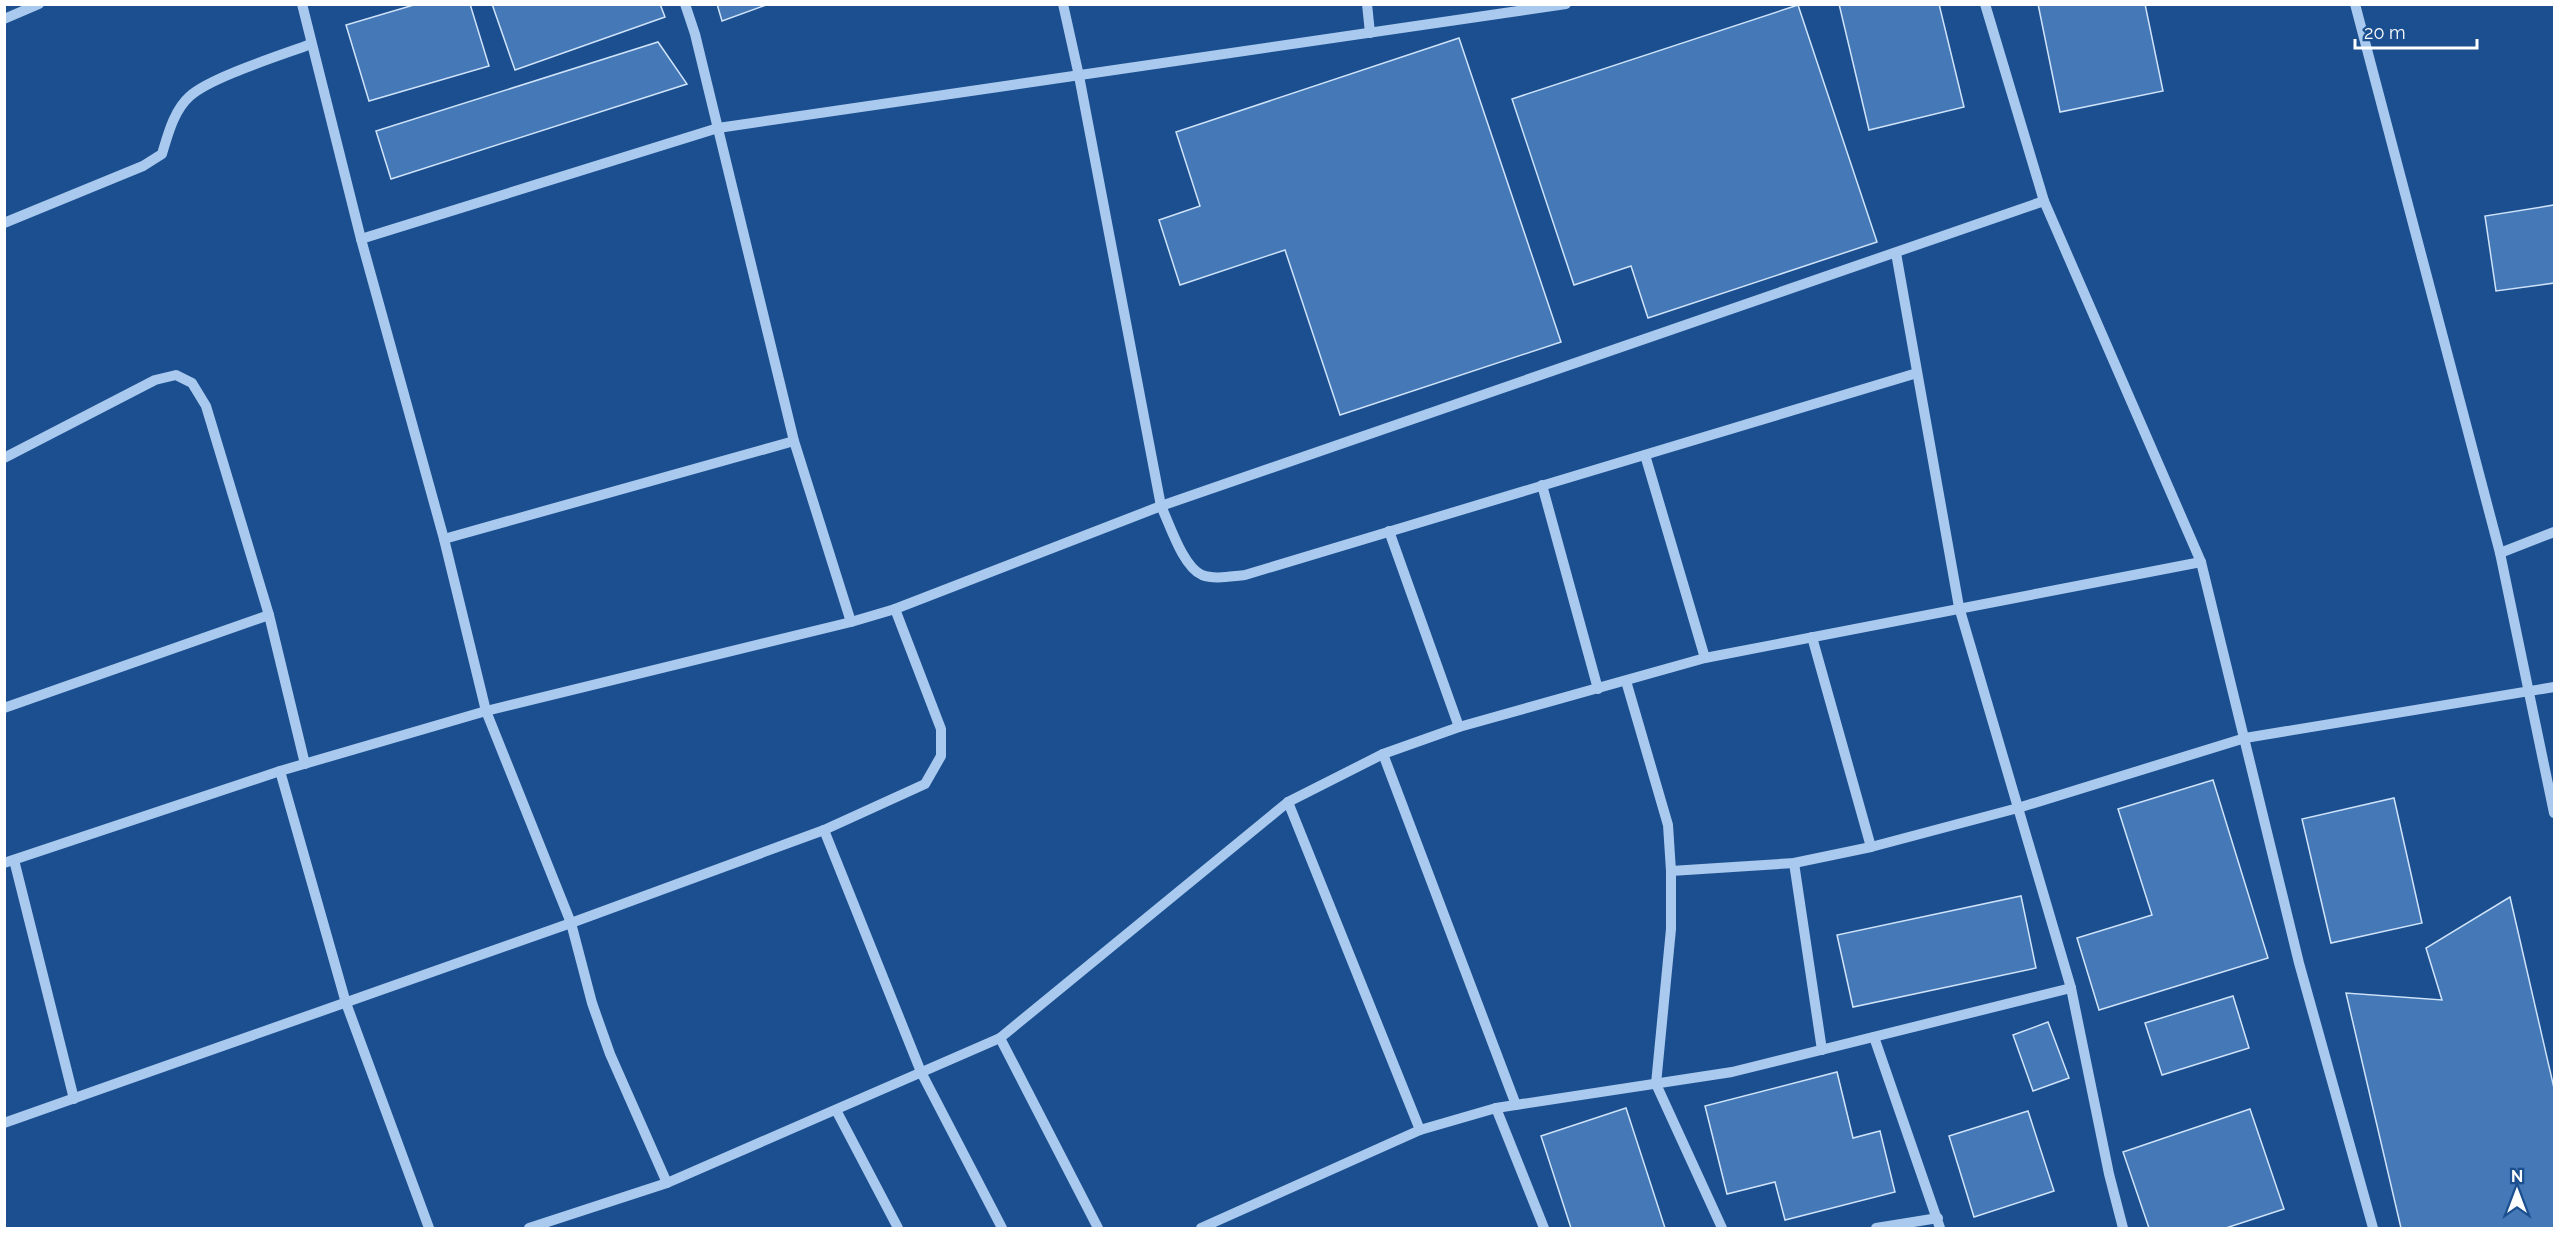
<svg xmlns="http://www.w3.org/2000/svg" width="2559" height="1233" font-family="Raleway,sans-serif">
<rect width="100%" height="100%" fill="#1b4f8f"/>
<g fill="#4478b7" stroke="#cfe3fa" stroke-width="1.5">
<path d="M417 4H470L489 66 369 101 346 25Z"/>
<path d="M492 4H660L665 17 515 70Z"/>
<path d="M717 4H769L722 21Z"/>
<path d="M1839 4H1939L1964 107 1869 130Z"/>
<path d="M2038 4H2145L2163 91 2060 112Z"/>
<path d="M1798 5 1877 242 1648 318 1631 266 1574 285 1512 99Z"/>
<path d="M1459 38 1561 342 1340 415 1285 250 1180 285 1159 220 1200 206 1176 132Z"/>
<path d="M658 42 687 84 391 179 376 131Z"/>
<path d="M2554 205V283L2496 291 2485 216Z"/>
<path d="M2213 780 2268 958 2099 1010 2077 938 2152 915 2118 809Z"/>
<path d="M2394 798 2422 923 2331 943 2302 819Z"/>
<path d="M2021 896 2036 968 1853 1007 1837 935Z"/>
<path d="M2510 897 2554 1088V1228H2401L2346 993 2442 1000 2426 948Z"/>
<path d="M2233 996 2249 1048 2162 1075 2145 1023Z"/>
<path d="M2048 1022 2069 1078 2033 1091 2013 1035Z"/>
<path d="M1837 1072 1853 1138 1880 1131 1895 1192 1785 1220 1775 1182 1727 1194 1705 1106Z"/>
<path d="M1626 1108 1665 1228H1571L1541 1136Z"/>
<path d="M2250 1109 2284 1209 2226 1228H2149L2123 1152Z"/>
<path d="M2028 1111 2054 1191 1974 1217 1949 1136Z"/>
</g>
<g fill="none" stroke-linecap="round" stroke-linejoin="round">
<g stroke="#a9c9ee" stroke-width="10">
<path d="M302 4 361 239 444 539 486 711 571 923 592 1003 610 1054 667 1183"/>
<path d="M685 4 695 34 794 441 851 622"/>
<path d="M1063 4 1079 76 1161 506C1170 525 1183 567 1202 575 1215 580 1232 576 1245 575L1917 373"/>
<path d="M1367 4 1370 33"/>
<path d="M1985 4 2044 201 2201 562 2299 963 2373 1228"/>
<path d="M2355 4 2500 553 2554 813"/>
<path d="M4 19 39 4"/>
<path d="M4 223 143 166 162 154C168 134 174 110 190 96 211 77 282 55 311 44"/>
<path d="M361 239 718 128 1566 4"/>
<path d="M1896 253 1959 607 2071 988 2109 1174 2123 1228"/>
<path d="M1645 455 1705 658"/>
<path d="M4 458 155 380 176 375 192 383 206 406 269 615 305 764"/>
<path d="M1542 485 1598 689"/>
<path d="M1389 531 1459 727"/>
<path d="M444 539 794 441"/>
<path d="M2500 553 2554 532"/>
<path d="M1812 637 1871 847"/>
<path d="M1626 681 1668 825 1671 871V929L1656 1084 1722 1228"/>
<path d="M4 708 269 615"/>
<path d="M1383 754 1516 1105"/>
<path d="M280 771 346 1003 429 1228"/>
<path d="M1288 802 1420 1130"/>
<path d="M824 830 921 1072 1002 1228"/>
<path d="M14 860 74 1099"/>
<path d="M4 863 280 771 486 711 851 622 895 609 1161 506 2044 201"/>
<path d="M1794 863 1822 1050"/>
<path d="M1671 871 1794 863 1871 847 2018 808 2245 738 2554 687"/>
<path d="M1874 1037 1940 1228"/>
<path d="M1000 1038 1098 1228"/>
<path d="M1496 1108 1544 1228"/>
<path d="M836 1110 898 1228"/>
<path d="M4 1123 571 923 824 830 925 784 941 756V729L895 609"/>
<path d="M529 1228 667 1183 1000 1038 1288 802 1383 754 1459 727 1705 658 2201 562"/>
<path d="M1201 1228 1420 1130 1496 1108 1732 1072 2071 988"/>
<path d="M1876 1228 1938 1218"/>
</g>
</g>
<rect width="2559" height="1233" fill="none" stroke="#ffffff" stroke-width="12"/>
<g transform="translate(2517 1191)" stroke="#1b4f8f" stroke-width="4.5" paint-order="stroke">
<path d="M0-4.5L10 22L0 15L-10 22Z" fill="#ffffff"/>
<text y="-9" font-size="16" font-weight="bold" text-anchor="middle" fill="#ffffff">N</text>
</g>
<path d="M2355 39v9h122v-9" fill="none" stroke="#ffffff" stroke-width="3"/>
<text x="2364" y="39" font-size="18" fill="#ffffff" stroke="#1b4f8f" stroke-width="4.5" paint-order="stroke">20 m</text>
</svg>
